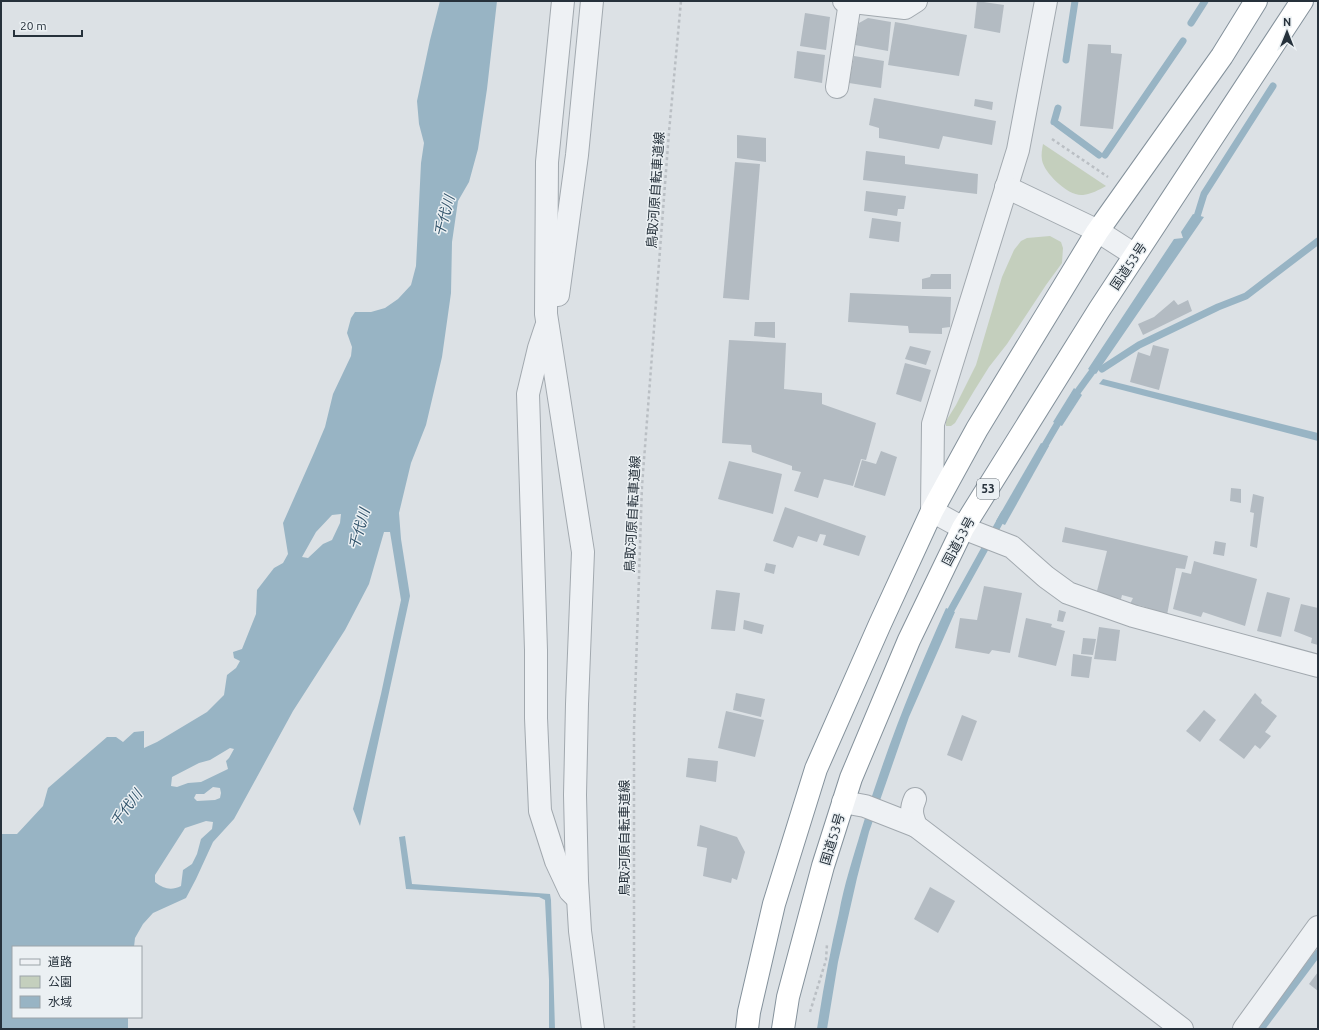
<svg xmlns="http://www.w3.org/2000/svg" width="1319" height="1030" font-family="Ubuntu,'Noto Sans JP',sans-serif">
<rect width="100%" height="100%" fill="#dce1e5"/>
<g fill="#c4cfbd">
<path d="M1043 144 1106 186C1099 190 1091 194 1083 195 1069 197 1044 173 1042 160 1041 155 1042 149 1043 144Z"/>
<path d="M1050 236 1061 242 1063 248 1062 263 1046 285 1007 344 989 367 974 391 955 423 951 426H946V421L956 405 976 365 1002 277 1014 250 1021 241 1027 238Z"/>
</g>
<g fill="#98b4c4" fill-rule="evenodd">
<path d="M440 1H497L487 89 478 149 469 182 458 201 452 242 451 293 442 357 426 425 411 463 399 513 401 539 410 596 360 826 353 809 381 694 401 600 390 532H384L369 584 345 630 293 711 234 819 213 842 196 879 186 898 153 913 143 924 135 938 134 947H13V1017H128V1029H1V834H17L43 806 48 788 107 737H116L123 742 134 732 144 731V748L157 742 207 712 224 695 227 675 236 668 240 661 234 658 233 652 242 649 256 614 257 590 274 568 283 563 288 554 283 523 314 453 325 427 333 394 351 356 352 347 347 333 351 318 355 312H371L385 308 398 299 411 285 416 266 421 163 424 143 419 124 417 101 430 40ZM341 514 340 523 332 540 323 544 308 558 302 557 316 532 332 515ZM230 748 234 749 229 758 226 761 228 769 201 782 188 783 177 787 171 786 172 777 199 763 210 760ZM213 787 220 788 221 793 220 798 215 800 197 801 194 798 196 794H204ZM206 821 213 822 212 829 201 839 197 854 192 864 183 870 181 886C171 891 164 889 155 882V875L185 828Z"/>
<path d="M1193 214 1204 217 1096 374 1088 369 1174 239 1183 238 1181 232Z"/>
<path d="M1103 379 1318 433V441L1099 384Z"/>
<path d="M1074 388 1082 395 1062 426 1053 422Z"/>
<path d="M1041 443 1049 446 1005 525 996 521Z"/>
<path d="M946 608 955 612 909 717 869 832 857 878 838 962 827 1029H817C823 990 830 951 839 913 844 885 853 858 861 831 884 755 913 681 946 608Z"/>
<path d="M405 836 412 884 550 894 551 900 555 1029H549V980L545 900 539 897 406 889 399 837Z"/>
</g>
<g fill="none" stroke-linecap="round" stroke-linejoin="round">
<g stroke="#98b4c4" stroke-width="7">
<path d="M1191 23 1205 1"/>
<path d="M1066 60 1075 1"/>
<path d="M1054 122 1058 108"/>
<path d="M1057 124 1099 155"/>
<path d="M1105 155 1183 41"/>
<path d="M1195 223 1204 194 1273 86"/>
<path d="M1102 369 1139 345 1218 307 1246 296 1318 241"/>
<path d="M1073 398 1097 365"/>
<path d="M1041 452 1062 416"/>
<path d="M946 619 1004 514"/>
<path d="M1261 1029 1318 953"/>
</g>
</g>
<g fill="#b3bbc2">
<path d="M977 1 1004 5 1000 33 974 28Z"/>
<path d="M805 13 830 17 826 50 800 46Z"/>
<path d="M868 18 891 22 888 51 855 45 859 23Z"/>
<path d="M895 22 967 35 959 76 888 65Z"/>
<path d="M1088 44 1111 45V53L1122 54 1113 129 1080 126Z"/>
<path d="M797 51 825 55 822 83 794 78Z"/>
<path d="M854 56 884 61 881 88 849 83Z"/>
<path d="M874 98 996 121 992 145 943 136 939 149 879 138V128L869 125Z"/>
<path d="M975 99 993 102 992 110 974 106Z"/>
<path d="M737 135 766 138V162L737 158Z"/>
<path d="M866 151 905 156V164L978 174 977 194 863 180Z"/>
<path d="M735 162 760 164 749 300 723 298Z"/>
<path d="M866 191 906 196 904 209H898L897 216 864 211Z"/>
<path d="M872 218 901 222 899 242 869 238Z"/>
<path d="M931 274H951V289H922V279L930 277Z"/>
<path d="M850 293 951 297 950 327 942 328V334L909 333 908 326 848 322Z"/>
<path d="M1174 300 1178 305 1188 300 1192 311 1143 335 1138 324 1154 317Z"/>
<path d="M755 322H775V338L754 336Z"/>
<path d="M729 340 786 343 784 389 822 393V404L876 423 866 460 861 459 853 486 824 479 818 498 794 491 801 472 792 470V466L752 452 751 445 722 443Z"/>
<path d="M1153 345 1169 349 1159 390 1130 382 1138 352 1150 356Z"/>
<path d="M910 346 931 351 926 365 905 359Z"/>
<path d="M905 363 931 370 921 402 896 394Z"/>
<path d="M881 451 897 457 885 496 854 487 862 460 876 464Z"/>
<path d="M729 461 782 474 773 514 718 499Z"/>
<path d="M1231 488 1241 489V503L1230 501Z"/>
<path d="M1253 494 1264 497 1257 548 1250 546 1254 513 1250 512Z"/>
<path d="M785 507 866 536 859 556 823 545 826 535 820 534 817 542 798 536 793 548 773 541Z"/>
<path d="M1065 527 1188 556 1185 569 1176 568 1167 615 1142 606 1130 604 1133 598 1122 595 1121 599 1111 597 1097 591 1107 551 1062 542Z"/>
<path d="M1215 541 1226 543 1224 556 1213 554Z"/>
<path d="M1194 561 1257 579 1245 626 1203 612 1201 617 1173 609 1182 572 1191 574Z"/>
<path d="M766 563 776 565 774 574 764 571Z"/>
<path d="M984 586 1022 593 1010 653 992 650 989 654 955 648 960 618 977 620Z"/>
<path d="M716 590 740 593 735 631 711 629Z"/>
<path d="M1267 592 1290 598 1281 637 1257 631Z"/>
<path d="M1301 604 1318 608V645L1311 643 1312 638 1294 631Z"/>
<path d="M1059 610 1066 612 1063 622 1057 621Z"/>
<path d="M1026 618 1052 624 1051 627 1065 631 1056 666 1018 657Z"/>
<path d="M744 620 764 625 762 634 743 629Z"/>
<path d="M1099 627 1120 630 1116 661 1094 659Z"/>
<path d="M1083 638 1096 639 1093 655 1081 654Z"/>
<path d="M1073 654 1092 657 1089 678 1071 676Z"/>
<path d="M736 693 765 699 761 717 733 710Z"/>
<path d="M1255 693 1262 700 1261 703 1277 716 1265 732 1271 736 1260 749 1255 745 1244 759 1219 740Z"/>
<path d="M1204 710 1216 720 1200 742 1186 731Z"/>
<path d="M726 711 764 720 755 757 718 748Z"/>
<path d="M962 715 977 721 962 761 947 755Z"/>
<path d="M688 758 718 761 716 782 686 777Z"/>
<path d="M700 825 737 837 745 852 737 880 732 878 731 883 703 876 707 848 697 846Z"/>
<path d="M930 887 955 901 938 933 914 919Z"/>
<path d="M1318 972V991L1309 984Z"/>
</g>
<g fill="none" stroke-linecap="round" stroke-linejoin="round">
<g stroke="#a2a9af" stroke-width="24">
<g id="minor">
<path d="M563 1 547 162 546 314 583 552 577 704 575 795 577 881 580 931 593 1029"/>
<path d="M844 1 905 8 916 1"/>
<path d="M1046 1 1018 150 933 424 932 511 963 528 1012 547 1046 577 1068 593 1133 616 1318 666"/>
<path d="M837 87 850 2"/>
<path d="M1006 187 1096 230 1135 255"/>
<path d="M558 295 577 155 592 1"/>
<path d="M546 327 539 348 528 394 536 650V718L540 811 556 861 570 891 577 898"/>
<path d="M915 799C910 810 912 816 916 826L1182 1029"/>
<path d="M843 802 865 806 916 826"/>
<path d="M1244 1029 1318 927"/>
</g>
</g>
<g stroke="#84919b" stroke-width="24">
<g id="highway">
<path d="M747 1029 749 1012 774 904 816 769 880 624 932 511 977 429 1097 232 1222 56 1256 1"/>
<path d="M783 1029 788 997 823 866 851 778 909 640 963 528 1099 310 1302 1"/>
</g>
</g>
<g stroke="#babfc4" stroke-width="2.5" stroke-dasharray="3 3" stroke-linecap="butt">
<path d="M1052 139 1108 177"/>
<path d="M810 1012 826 960 827 944"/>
<path d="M634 1029V728L642 486 669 132 681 1"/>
</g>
<use href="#minor" stroke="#eef1f4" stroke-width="22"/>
<use href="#highway" stroke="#fff" stroke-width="22"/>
</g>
<g text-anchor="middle" stroke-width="3" stroke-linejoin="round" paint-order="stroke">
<rect fill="#ebf0f3" stroke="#616a72" stroke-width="1" x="977" y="479" width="22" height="20" rx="3"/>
<g font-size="12" font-weight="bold" fill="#26313b">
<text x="988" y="493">53</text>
</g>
<g font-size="13" fill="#26313b" stroke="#ebf0f3">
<text transform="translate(655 190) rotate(-86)" y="5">鳥取河原自転車道線</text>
<text transform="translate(1128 266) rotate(-56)" y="5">国道53号</text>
<text transform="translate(632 514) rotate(-87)" y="5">鳥取河原自転車道線</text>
<text transform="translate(958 541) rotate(-62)" y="5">国道53号</text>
<text transform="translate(624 838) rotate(-90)" y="5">鳥取河原自転車道線</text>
<text transform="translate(832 839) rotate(-73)" y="5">国道53号</text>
</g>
<g font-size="14" font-style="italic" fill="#33556c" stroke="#ebf0f3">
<text transform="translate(444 216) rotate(-75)" y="5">千代川</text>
<text transform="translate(359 529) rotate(-74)" y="5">千代川</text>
<text transform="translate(126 808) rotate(-53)" y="5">千代川</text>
</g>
</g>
<rect width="1319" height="1030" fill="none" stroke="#26313b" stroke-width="4"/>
<rect x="12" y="946" width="130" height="72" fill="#ebf0f3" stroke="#9ca4a9"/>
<rect x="20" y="959" width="20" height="6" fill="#eef1f4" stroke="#9ca4a9"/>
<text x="48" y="966" font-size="12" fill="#26313b">道路</text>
<rect x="20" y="976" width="20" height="12" fill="#c4cfbd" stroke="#9ca4a9"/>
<text x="48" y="986" font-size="12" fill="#26313b">公園</text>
<rect x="20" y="996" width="20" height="12" fill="#98b4c4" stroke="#9ca4a9"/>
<text x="48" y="1006" font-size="12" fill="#26313b">水域</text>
<g transform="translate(1287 32)" stroke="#ebf0f3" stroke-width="3" paint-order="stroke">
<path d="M0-3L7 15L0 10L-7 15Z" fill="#26313b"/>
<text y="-6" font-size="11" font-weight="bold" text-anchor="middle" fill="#26313b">N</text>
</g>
<path d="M14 30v6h68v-6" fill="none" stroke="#26313b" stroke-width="2"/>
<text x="20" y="30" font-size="12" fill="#26313b" stroke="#ebf0f3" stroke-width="3" paint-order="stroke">20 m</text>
</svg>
